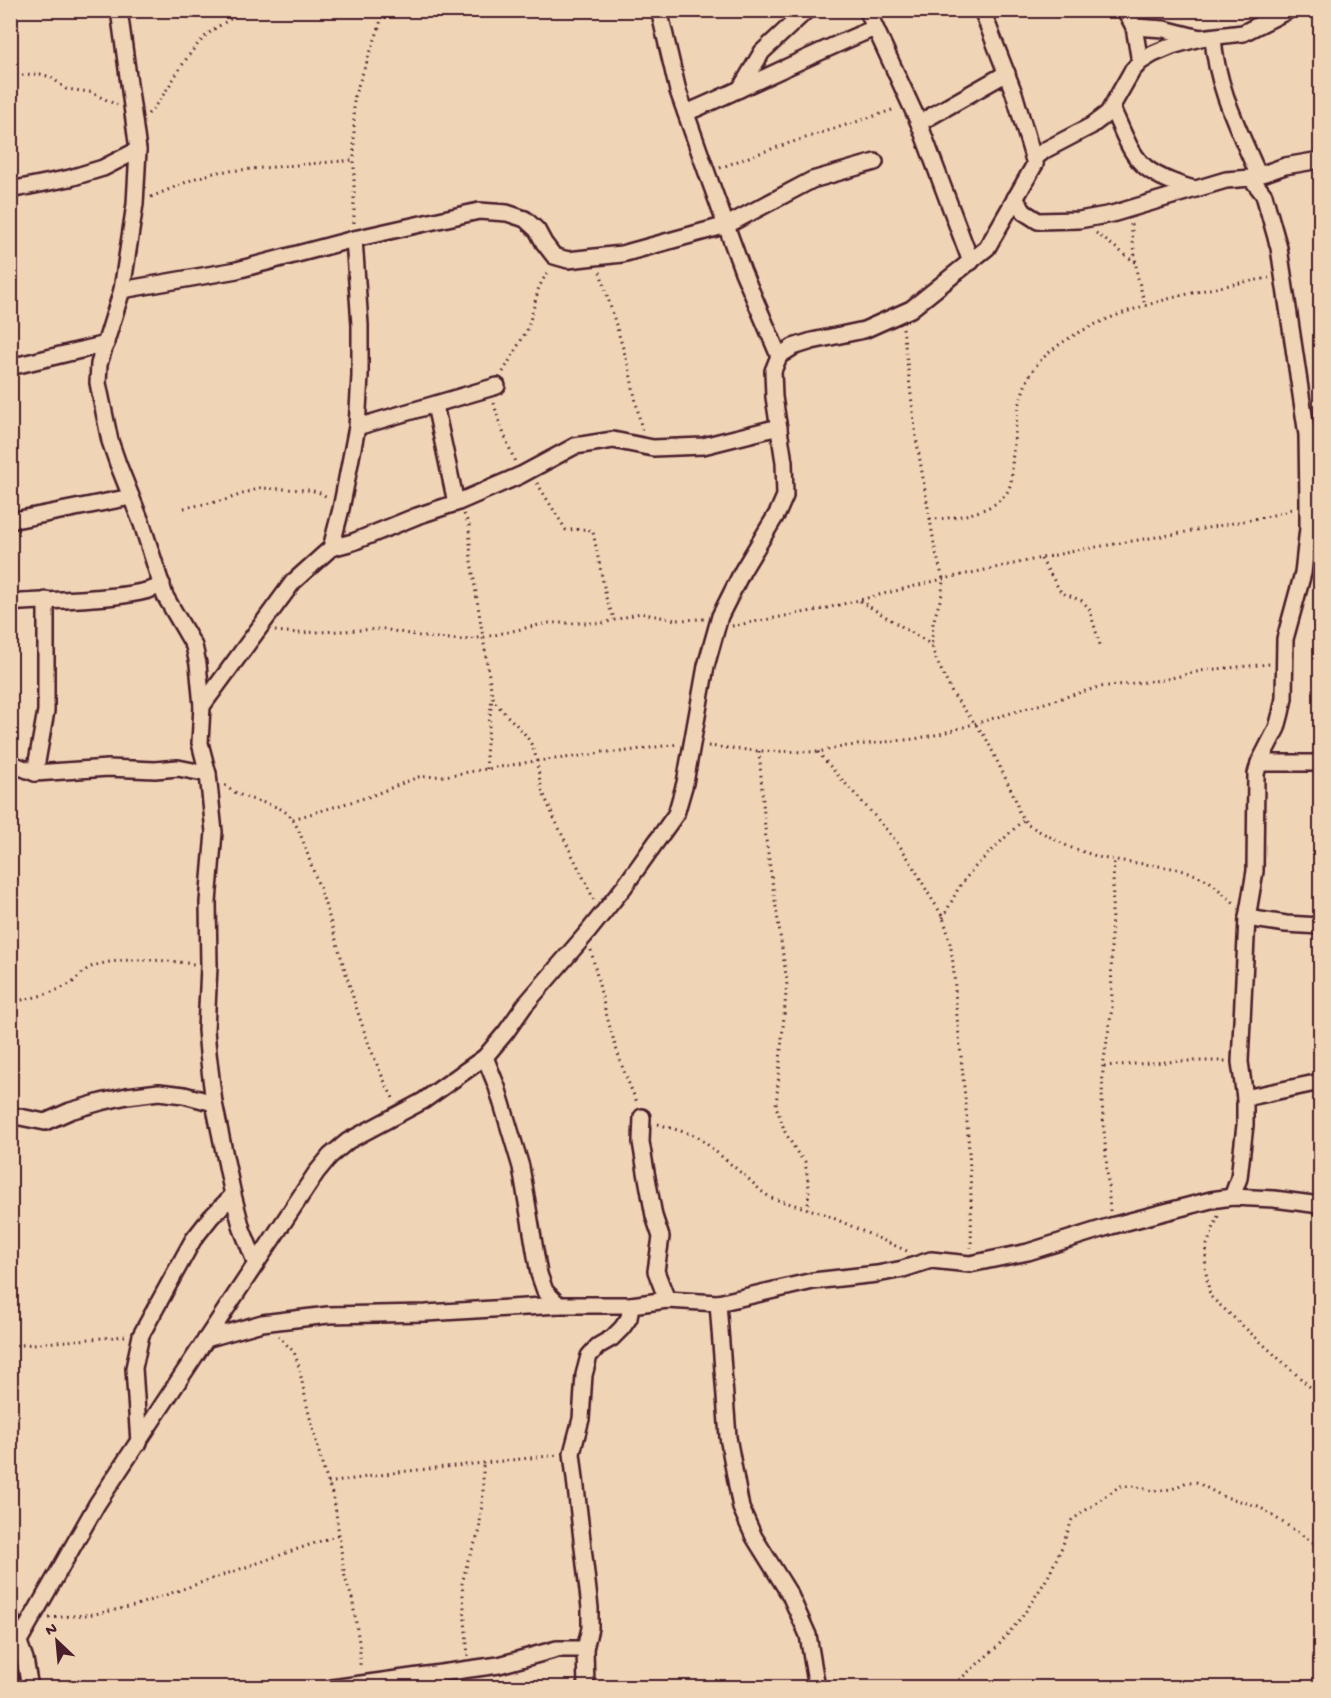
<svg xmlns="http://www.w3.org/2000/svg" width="1331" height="1698" font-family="'Gochi Hand',sans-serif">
<rect width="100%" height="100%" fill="#efd4b6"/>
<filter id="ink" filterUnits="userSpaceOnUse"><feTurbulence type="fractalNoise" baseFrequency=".0167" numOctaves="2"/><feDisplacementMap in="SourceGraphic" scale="12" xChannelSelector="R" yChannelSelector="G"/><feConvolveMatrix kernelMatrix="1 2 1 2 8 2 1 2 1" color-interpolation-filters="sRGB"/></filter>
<g filter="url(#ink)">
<path fill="#ceae87" stroke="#4a1f2b" stroke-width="1.5" d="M1317 504H1320V527H1318Z"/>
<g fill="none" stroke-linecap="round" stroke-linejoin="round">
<g stroke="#4a1f2b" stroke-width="20">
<g id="street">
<path d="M119 10 138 150 135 204 122 290 99 364 98 383 110 441 118 464 142 524 165 596 194 646 198 664 202 706 200 743 208 774 214 832 208 902 209 966 206 1030 208 1053 214 1103 233 1195 242 1229 256 1264"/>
<path d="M659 10 678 91 707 173 743 272 779 356"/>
<path d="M867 10 919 123 971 262"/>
<path d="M982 10 1014 93 1035 164"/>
<path d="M1125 10 1134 27 1140 62"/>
<path d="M1134 27 1164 29 1200 38"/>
<path d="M1213 37C1216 86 1239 130 1258 174"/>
<path d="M740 89 762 52 807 10"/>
<path d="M1112 108C1135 160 1136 172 1194 189"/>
<path d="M686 113C750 86 811 54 875 28"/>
<path d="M919 123 1007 73"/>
<path d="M1251 178 1285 166 1320 160"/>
<path d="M10 190 70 178 103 168 138 150"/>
<path d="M1015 198 1024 212 1038 221 1079 220 1112 214 1226 180 1251 178 1264 195 1279 248 1307 435 1308 503V528L1303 573 1285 639 1284 698 1281 713 1277 728 1259 763 1256 774 1255 871 1247 918 1240 1062 1245 1098V1125L1239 1178 1232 1197"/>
<path d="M122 290 237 270 354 239 479 211 507 213 525 219 537 230 544 243 554 256 568 260 622 254 727 225 812 180 875 162"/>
<path d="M10 367 106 344"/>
<path d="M435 405 456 503"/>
<path d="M357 427 497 386"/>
<path d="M10 521 131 497"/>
<path d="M331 548 341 509 357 427 360 376V325L354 239"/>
<path d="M10 603C40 600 144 600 162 584"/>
<path d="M202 706 293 582 331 548 353 542 417 516 456 503 521 475 575 446 613 440 653 448 703 446 779 427"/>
<path d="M10 763 35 773 108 768 155 770 178 768 208 774"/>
<path d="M1259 763H1320"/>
<path d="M35 773 46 711V600"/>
<path d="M1247 918 1286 924 1320 926"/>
<path d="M485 1057 497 1087 521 1167 539 1274 545 1291 559 1305"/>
<path d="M1245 1098 1320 1082"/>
<path d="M10 1115 45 1122 70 1111 101 1102 127 1096 159 1092 184 1095 214 1103"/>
<path d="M642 1117 641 1142 646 1172 654 1216 661 1237 656 1271 667 1300"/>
<path d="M718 1303 728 1437 741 1508 754 1537 790 1595 808 1635 817 1688"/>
<path d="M206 1339 262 1323 328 1315 426 1313 559 1305H631L667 1300 718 1303 813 1281 877 1274 903 1269 931 1260 970 1264 1028 1252 1111 1226 1211 1200 1232 1197 1274 1199 1320 1205"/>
<path d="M139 1443 134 1368 141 1335 193 1240 211 1217 233 1195"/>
<path d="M10 1617 25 1659 30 1688"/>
<path d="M19 1641 97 1504 316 1173 330 1156 348 1141 423 1101 485 1057 506 1032 525 1005 587 933 624 887 676 814 685 783 706 666 720 616 743 570 778 512 785 496 784 462 774 397 773 371 779 356 793 347 812 341 864 330 911 309 987 248 1035 164 1034 159 1045 150 1091 126 1108 113 1132 71 1140 62 1153 54 1172 46 1200 38 1243 33 1289 10"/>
<path d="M332 1688 499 1665 557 1649H585"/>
<path d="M586 1688 585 1649 590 1628V1608L572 1453 581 1419 584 1375 589 1356 598 1346 612 1338 622 1328 629 1318 631 1305"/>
</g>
</g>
<g stroke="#4a1f2b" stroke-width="3" stroke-dasharray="1.5 4.5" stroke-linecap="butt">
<path d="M10 76 40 74 51 77 66 89 90 92 117 105"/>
<path d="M148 114C171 90 182 57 207 35 218 25 233 18 246 10"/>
<path d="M720 168C777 145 837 129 895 109"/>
<path d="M151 197 196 178 217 172 354 160"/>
<path d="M354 223V97L379 28 383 10"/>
<path d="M1131 224 1137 274 1145 305"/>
<path d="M1096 233 1136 263"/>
<path d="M600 272 629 368 642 431"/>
<path d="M903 328 916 437 935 549 943 579 942 594 933 623 932 645 935 657 952 693 986 738 1015 798 1019 813 1028 825 1069 847 1102 858 1172 868 1189 872 1209 881 1234 903"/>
<path d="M503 372 528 328 539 287 549 269"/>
<path d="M494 403 498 419 515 462"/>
<path d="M537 483 566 530 588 529 593 532 607 602 615 620"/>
<path d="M184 508 225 500 260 488 310 490 320 493 329 498"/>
<path d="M464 514 469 525 471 561 492 695C501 715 520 724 530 742 539 757 537 778 544 795 559 831 578 865 594 900"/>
<path d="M930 519C952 519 992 513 1006 494 1014 483 1011 467 1013 454 1016 423 1018 384 1041 360 1089 311 1202 289 1269 278"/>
<path d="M1041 559 1061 592 1082 601 1089 608 1100 645"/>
<path d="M860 601 932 645"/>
<path d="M732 626 823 609 943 579 1084 549 1181 533 1270 516 1292 509"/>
<path d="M275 631 298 633 383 629 425 637 462 640 485 637 548 623H604L640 613 676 620 704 619"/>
<path d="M708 746 759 751 818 752 847 746 914 739 940 734 1099 687 1163 680 1205 670 1270 664"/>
<path d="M759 751 766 840 787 982 776 1106 785 1132 798 1154 805 1162 809 1187 808 1209"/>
<path d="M818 752C841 780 867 806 890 834 905 851 916 871 927 891 932 900 939 909 943 918 955 950 954 984 957 1017 965 1094 973 1171 971 1248"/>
<path d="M487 769 486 755 492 697"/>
<path d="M225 785C244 804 281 800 293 820 302 834 307 854 313 870 342 946 355 1027 393 1098"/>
<path d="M293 819 371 796 418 777 444 776 536 761 591 755 602 752H620L678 744"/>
<path d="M943 918 959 887 973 869 1024 819"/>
<path d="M591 950C603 1002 614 1053 637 1102"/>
<path d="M10 1002C31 999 55 993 73 982 79 977 84 970 91 967 119 956 165 960 194 964"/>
<path d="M1104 1066 1183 1061H1226"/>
<path d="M658 1124 697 1136 751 1181 761 1191 771 1198 822 1213 907 1251"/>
<path d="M1110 1211 1102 1102 1103 1066 1112 1008 1111 938 1114 860"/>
<path d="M1218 1216 1207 1245 1205 1267 1210 1296 1320 1396"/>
<path d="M278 1336 294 1352 298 1363 308 1410 323 1468 334 1499 345 1578 352 1598 360 1648V1669"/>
<path d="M10 1346 125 1336"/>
<path d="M328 1483 399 1472 558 1455"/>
<path d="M49 1618 95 1614 134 1606 338 1535"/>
<path d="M468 1656 462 1584 468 1560 479 1533 483 1493V1465"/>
<path d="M950 1688 997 1647 1022 1617 1048 1577 1062 1547 1072 1520 1120 1486H1134L1152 1491 1172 1489 1187 1482H1196L1222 1496 1258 1506 1320 1547"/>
</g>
<use href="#street" stroke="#efd4b6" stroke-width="15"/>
</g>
</g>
<rect width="1331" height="1698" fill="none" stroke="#efd4b6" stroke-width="36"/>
<rect x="18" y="18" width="1295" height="1662" fill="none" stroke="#4a1f2b" stroke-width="2" filter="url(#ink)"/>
<g transform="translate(57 1641) rotate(334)" stroke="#efd4b6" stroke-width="4.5" paint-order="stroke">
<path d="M0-4.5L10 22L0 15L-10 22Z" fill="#4a1f2b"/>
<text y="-9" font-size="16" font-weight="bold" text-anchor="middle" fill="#4a1f2b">N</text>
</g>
</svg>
